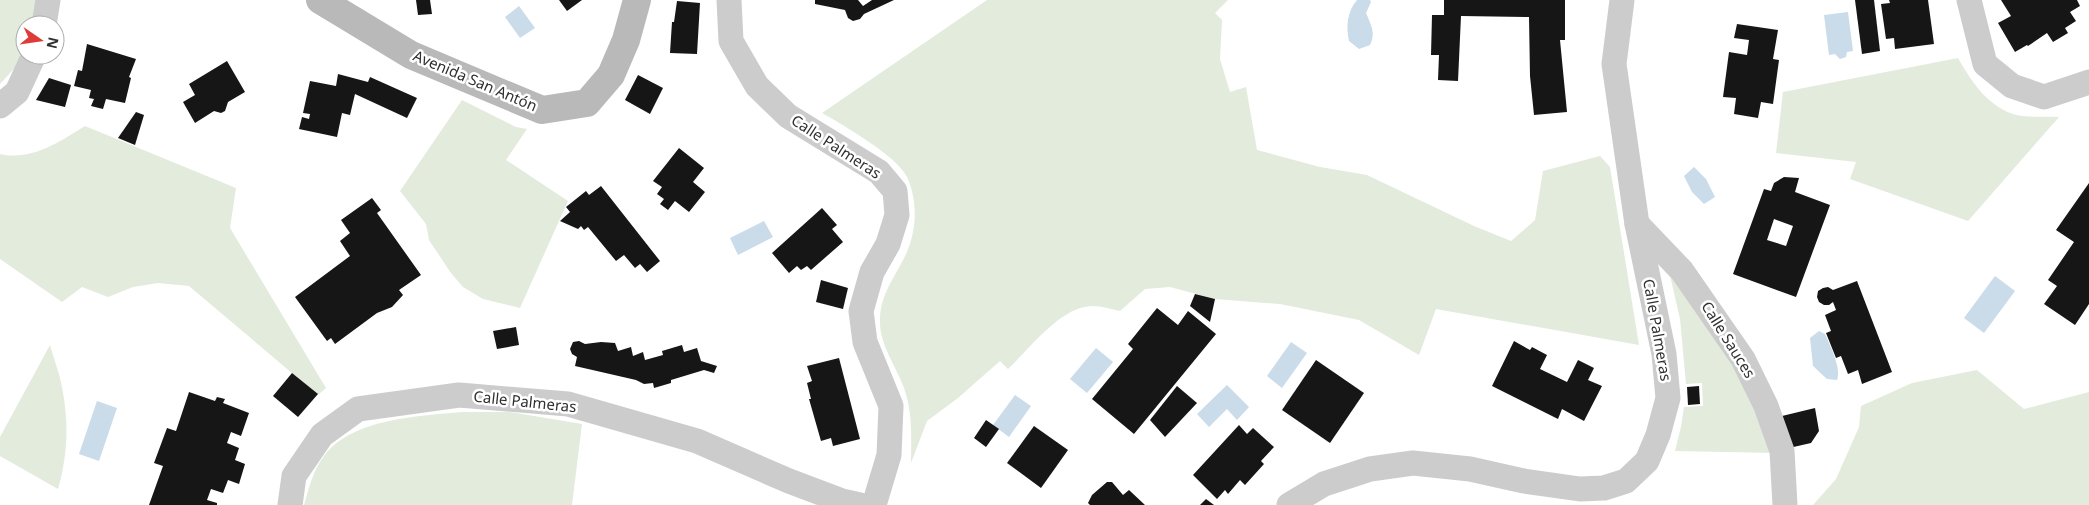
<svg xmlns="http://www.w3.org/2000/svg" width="2089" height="505" font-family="'Noto Sans',sans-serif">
<rect width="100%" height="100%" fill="#fff"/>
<g fill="#e3ebdd">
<path d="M0 0H40L36 25H25V52L20 62 0 84Z"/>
<path d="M987 0H1228L1215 13 1222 20 1220 59 1230 92 1246 87 1257 150 1320 167 1367 175 1474 226 1511 241 1535 220 1543 171 1600 156 1610 167 1639 345 1436 309 1419 355 1359 320 1280 304 1215 299 1170 287 1145 289 1120 311C1109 309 1097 304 1085 307 1057 312 1029 349 1008 369L1000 361 958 398 927 421 911 463C911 438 913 413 904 388 896 366 879 344 880 320 880 294 896 276 906 254 917 230 918 201 907 177 897 156 843 125 822 113Z"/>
<path d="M1958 58C1971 81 1988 107 2016 115 2029 118 2045 116 2059 117L1968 221 1850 179 1856 162 1776 153 1783 92Z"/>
<path d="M462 100 516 127 527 129 506 160 568 201 520 308 483 299 463 287 451 273 429 240 426 224 400 191Z"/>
<path d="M85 126 236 188 230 228 326 388 318 395 189 286 158 283 133 287 108 297 82 287 62 302 0 259V154C32 161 59 142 85 126Z"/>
<path d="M1669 271C1702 317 1737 366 1761 417 1766 429 1770 441 1775 453L1675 451 1681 427 1684 407 1703 406 1702 383 1686 384 1680 319Z"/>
<path d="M50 345C53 356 57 367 60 378 69 417 69 451 58 489L0 456V437Z"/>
<path d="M1977 370 2024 409 2089 392V505H1813L1836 479 1859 427 1861 406 1912 383Z"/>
<path d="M463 412H510L582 424 572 505H304C309 488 313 470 324 456 352 418 420 416 463 412Z"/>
</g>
<g fill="#cadbea">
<path d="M1357 0H1370L1371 2 1366 13C1371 25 1376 33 1370 45L1359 49 1349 41C1346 26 1347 12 1357 0Z"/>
<path d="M519 6 535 28 520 38 505 17Z"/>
<path d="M1848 12 1853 51 1847 52 1846 57 1840 59 1835 54 1829 55 1824 15Z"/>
<path d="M1694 167 1706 179 1715 197 1704 204 1692 192 1684 176Z"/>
<path d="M764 221 773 237 738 255 730 238Z"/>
<path d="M1995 276 2015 291 1984 333 1964 318Z"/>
<path d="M1819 331 1825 334C1830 345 1842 370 1837 380L1827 379 1813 366 1810 338Z"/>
<path d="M1291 342 1307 353 1282 388 1267 376Z"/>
<path d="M1096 348 1113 362 1087 393 1070 379Z"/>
<path d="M1227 385 1249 407 1237 420 1227 409 1209 427 1197 414Z"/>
<path d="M1015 395 1031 406 1009 437 993 425Z"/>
<path d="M97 401 117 408 99 461 79 454Z"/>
</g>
<g fill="#161616" fill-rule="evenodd">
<path d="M416 0H430L432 14 418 15Z"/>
<path d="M559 0H582L567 11Z"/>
<path d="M815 0H858L863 6 872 0H894L864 14 860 19 853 21 848 18 845 10 815 4Z"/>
<path d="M1444 0H1565V40H1560L1567 112 1534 115 1530 76 1529 17 1461 16 1458 81 1438 80 1439 55H1431L1432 15H1444Z"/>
<path d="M1855 0H1874L1880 51 1862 54Z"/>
<path d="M1889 0H1928L1934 44 1895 49 1894 38 1886 39 1881 4 1890 3Z"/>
<path d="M2001 0H2077L2080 6 2070 12 2076 21 2065 28 2068 33 2053 42 2047 33 2028 46 2027 45 2015 52 1998 23 2011 16Z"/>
<path d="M677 1 700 3 697 54 670 53 672 22H674Z"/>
<path d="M1737 24 1778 30 1773 59 1779 60 1773 104 1761 102 1758 118 1734 114 1736 98 1723 97 1729 52 1747 55 1749 40 1734 38Z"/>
<path d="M87 44 136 59 129 77 131 78 125 103 106 99 103 109 91 106 94 99 89 98 91 90 74 86 78 70 82 71Z"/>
<path d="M227 61 245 92 228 102 225 111 221 113 214 111 195 123 183 102 195 95 189 84Z"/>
<path d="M338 74 368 82 370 77 417 98 407 118 355 94 350 115 342 113 337 137 299 129 302 117 309 119 310 114 303 113 310 81 336 86Z"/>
<path d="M638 75 663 88 650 114 625 100Z"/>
<path d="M49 78 71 85 65 107 36 100Z"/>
<path d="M136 112 144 115 135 145 118 138Z"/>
<path d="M679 148 704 168 693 182 705 192 689 212 675 201 668 210 660 204 664 199 657 194 662 187 653 181Z"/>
<path d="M1784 177 1799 178 1795 192 1830 205 1796 297 1733 274 1764 189 1771 191 1774 183ZM1774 219 1793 226 1786 246 1767 240Z"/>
<path d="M2089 183V304L2075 325 2044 304 2057 286 2048 280 2074 242 2056 230Z"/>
<path d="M601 186 660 261 647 272 640 264 635 268 624 255 616 261 588 227 584 230 581 226 578 229 560 221 570 212 566 207 586 191 589 195Z"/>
<path d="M372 198 381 210 377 213 421 275 399 290 403 295 392 307 377 313 335 344 331 338 327 341 295 297 350 256 340 241 350 233 341 220Z"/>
<path d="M822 208 837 225 832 229 843 242 811 270 807 266 801 270 797 266 789 273 772 253Z"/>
<path d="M821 280 848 288 843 309 816 302Z"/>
<path d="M1857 281 1892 372 1862 384 1858 370 1848 374 1841 356 1836 358 1826 333 1831 331 1825 315 1836 310 1833 302 1829 305H1824L1819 302 1817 297 1818 291 1823 288 1828 287 1833 290Z"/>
<path d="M1195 294 1215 299 1210 322 1190 306Z"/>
<path d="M1157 308 1178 325 1188 311 1216 334 1134 434 1092 399 1133 349 1128 344Z"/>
<path d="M516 327 519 345 497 349 493 331Z"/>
<path d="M579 341 585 344 601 342 615 343 618 351 631 347 633 356 643 352 645 360 663 355 662 351 682 345 684 352 697 348 701 361 717 366 714 373 704 370 671 380V383L654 388 653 383 644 384 636 380 575 366 577 357 572 354 570 349 573 342Z"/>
<path d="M1514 341 1530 350 1532 347 1547 355 1540 369 1567 382 1578 360 1594 368 1588 380 1602 386 1584 421 1562 409 1558 419 1492 386Z"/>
<path d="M839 358 860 439 833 446 831 438 821 441 809 399H811L807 383 812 381 807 366Z"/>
<path d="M1316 360 1364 393 1330 443 1282 410Z"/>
<path d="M292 373 318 394 298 417 273 396Z"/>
<path d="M1177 386 1197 403 1165 437 1150 420Z"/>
<path d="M1699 386 1700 404 1688 405 1687 387Z"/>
<path d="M189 392 215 401 217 397 225 399 223 403 249 413 241 436 231 432 227 443 239 448 235 460 245 464 239 484 228 480 223 493 211 489 207 500 217 503V505H149L163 466 154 463 167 428 176 431Z"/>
<path d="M1815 408 1819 431 1811 443 1789 448 1782 416Z"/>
<path d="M986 420 999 429 986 447 974 438Z"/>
<path d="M1239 425 1247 434 1253 428 1274 447 1261 461 1264 464 1245 485 1240 480 1228 494 1225 490 1217 499 1193 475Z"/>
<path d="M1034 426 1068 450 1041 488 1007 463Z"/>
<path d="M1107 482H1112L1123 495 1129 490 1145 505H1090L1088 503 1092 495Z"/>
<path d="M1206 499 1214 505H1200Z"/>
</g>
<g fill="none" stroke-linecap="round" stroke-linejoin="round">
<g stroke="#ccc" stroke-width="25">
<path d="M729 0 731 41 757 86 788 116 879 172 895 191 897 215 888 244 872 272 861 311 865 342 891 406 889 455 874 505"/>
<path d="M1969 0 1985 64 2012 86 2044 97 2089 82"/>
<path d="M44 25 48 0"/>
<path d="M0 106 17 92 34 55"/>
<path d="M1637 224 1682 271 1743 359 1766 406 1782 451 1785 505"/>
<path d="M290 505 294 476 322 435 358 409 459 395 568 404 697 441 789 481 842 501 860 505"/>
<path d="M1289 505 1324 484 1370 469 1413 463 1470 469 1524 481 1580 489 1604 488 1626 481 1647 461 1658 435 1668 398 1664 354 1637 224 1614 64 1622 0"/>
</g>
<path stroke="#b9b9b9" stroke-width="28" d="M320 0 411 55 542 110 587 103 611 75 626 40 637 0"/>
</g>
<g text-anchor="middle" stroke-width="5" stroke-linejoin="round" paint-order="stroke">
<g font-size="15" fill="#2f2f2f" stroke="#fff">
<text transform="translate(475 81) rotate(23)" y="5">Avenida San Antón</text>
<text transform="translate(836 147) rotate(33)" y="5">Calle Palmeras</text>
<text transform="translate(1657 330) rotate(80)" y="5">Calle Palmeras</text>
<text transform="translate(1728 340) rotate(58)" y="5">Calle Sauces</text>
<text transform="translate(525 402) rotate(6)" y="5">Calle Palmeras</text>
</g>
</g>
<g transform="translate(40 40) rotate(103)"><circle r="24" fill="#ffffff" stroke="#acacac"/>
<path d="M0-4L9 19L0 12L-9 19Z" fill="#dd3c39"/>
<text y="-8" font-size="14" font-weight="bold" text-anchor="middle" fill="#2f2f2f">N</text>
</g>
</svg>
